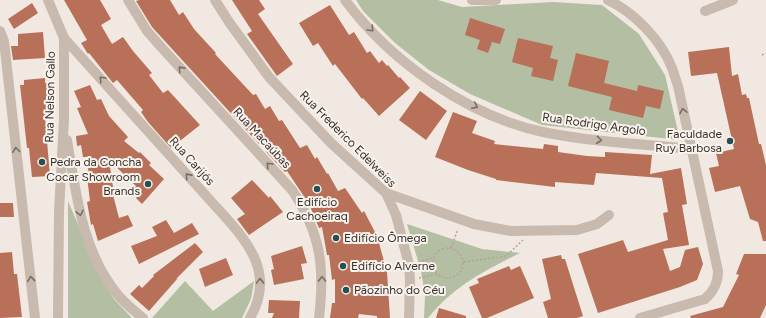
<svg xmlns="http://www.w3.org/2000/svg" width="766" height="318" font-family="Figtree,sans-serif">
<rect width="100%" height="100%" fill="#f1e9e1"/>
<g fill="#b4bea2">
<path d="M356 0H438L462 7 553 2 602 5 639 34 665 75 680 140 542 125 470 94 429 70 395 43 363 11Z"/>
<path d="M68 201 100 276 114 299 132 318H68Z"/>
<path d="M407 224 482 249 520 253C484 271 454 286 428 318H424L425 295 421 271Z"/>
<path d="M185 281 213 311 254 281 251 299 242 318H152Z"/>
</g>
<g fill="#b87058">
<path d="M64 0H100L111 19 101 25 112 44 123 37 133 51 152 73 149 75 163 93 168 90 200 125 171 148 148 122 141 112 143 110 117 80 113 83 89 53 88 54 81 43 87 40Z"/>
<path d="M139 0H170L179 15 183 12 194 29 216 53 215 54 253 95 256 94 265 109 270 106 279 121 282 120 300 148 307 145 315 159 317 157 327 174 328 173 338 191 345 188 362 213 364 211 377 236 387 272 390 318H377V316L359 314 358 318H330L332 303H335V279L332 280 329 255H327L322 227 319 228 309 204 287 171 285 172 267 153 261 143 259 144 152 27 136 1Z"/>
<path d="M232 0H259L265 9 258 14 293 64 277 76 247 34 252 31Z"/>
<path d="M32 3 38 13 14 29 8 19Z"/>
<path d="M330 5 349 35 354 32 367 53 370 51 379 63 382 60 387 66 388 65 399 78 400 77 410 88 379 116 363 98 362 99 335 64 333 66 318 43 313 46 299 23Z"/>
<path d="M470 18 505 29 500 44 492 42 488 53 477 49 480 40 465 35Z"/>
<path d="M43 32 45 58 13 60 11 46H18V34Z"/>
<path d="M518 38 553 46 550 58 558 60 553 81 531 76 533 68 512 62Z"/>
<path d="M729 47 732 76 738 74 742 95 746 94 747 98H749L759 144H761L766 165V241H763L758 222 750 219 740 186 715 192 709 168 719 166 716 153 734 149 717 73 691 76 688 52Z"/>
<path d="M576 53 609 61 604 83 637 91 638 85 664 91 660 109 646 106 643 118 609 110 612 97 568 86Z"/>
<path d="M45 78V83H48L51 110 48 111V116L45 117 50 176 32 177 29 148H27L20 85H24V80Z"/>
<path d="M90 85 97 100 101 99 109 116 128 137 124 141 139 153 140 152 151 163 149 165 164 179 142 204 136 198 138 195 132 189 136 186 109 160 113 187H111L119 218 128 215 133 226 98 241 93 224 91 225 87 202 90 201 87 177H89L87 157H83L81 145 77 146 76 136 88 134 77 108 81 107 74 91Z"/>
<path d="M420 91 447 111 426 140 399 120Z"/>
<path d="M453 112 477 121 472 133 495 141 494 144 543 149 544 144 558 146V152L587 156 605 157V152L652 155 650 174 681 168 687 204 682 205 689 245 663 249 670 271 680 267 685 250 698 247 703 264 697 280 680 287 598 313 578 254 623 240 628 252 668 240 663 213 668 212 662 178 596 173 594 185 555 182V187L496 180V179L468 170 435 157Z"/>
<path d="M252 180 269 198 270 196 283 212 249 235 237 219 245 214 231 198Z"/>
<path d="M0 203H13L14 217H0Z"/>
<path d="M166 220 174 233 192 223 199 234 139 264 131 246 157 236 152 227Z"/>
<path d="M195 243 203 252 176 279 178 278 149 311 130 294 139 285 142 288 154 276 153 275Z"/>
<path d="M302 246 307 263 301 264 304 279 274 285 271 270 274 269 271 256Z"/>
<path d="M12 252 14 274H17L22 317 0 318V253Z"/>
<path d="M744 254H766V305L760 318H691L690 316 723 307 739 275 736 274Z"/>
<path d="M561 255 562 259H565L583 316 577 318H548L543 302 551 299 542 259Z"/>
<path d="M226 258 233 275 205 287 199 269Z"/>
<path d="M509 266 511 270 520 266 534 298 487 318H482L469 287 479 283 477 279Z"/>
<path d="M269 300 300 301 299 318H272L274 313H268Z"/>
<path d="M439 308 466 316V318H436Z"/>
</g>
<g fill="none" stroke-linecap="round" stroke-linejoin="round">
<g stroke="#b3a498" stroke-width="1.5" stroke-dasharray="2 2" stroke-linecap="butt">
<path d="M762 55 766 53"/>
<circle cx="448" cy="263" r="15"/>
<path d="M451 248 458 229"/>
<path d="M418 262 433 258"/>
<path d="M464 262 506 256 523 240"/>
<path d="M419 278 437 274"/>
</g>
<g stroke="#c8baae" stroke-width="10">
<path d="M48 0 64 38V120L59 211 58 318"/>
<path d="M128 0 147 31 162 48 292 190C321 234 325 267 319 318"/>
<path d="M215 0 229 22 269 77 331 143 386 193 396 215 409 265 410 280 409 318"/>
<path d="M345 0C391 62 468 116 543 132 592 142 642 144 691 149"/>
<path d="M472 0H496"/>
<path d="M608 0C635 13 661 40 672 68 674 74 676 80 678 86L718 271C718 283 714 291 705 299L640 318"/>
<path d="M705 11 733 0"/>
<path d="M0 31 4 41 35 318"/>
<path d="M64 38 209 199C240 234 279 268 250 318"/>
<path d="M67 140C76 193 82 252 118 295 125 303 134 311 143 318"/>
<path d="M386 193 474 224 511 231 577 230 597 224 609 215"/>
</g>
</g>
<defs><path id="oneway-chevron" d="M-2-3.5L2.5 0L-2 3.5" fill="none" stroke-width="1.6" stroke-linecap="round" stroke-linejoin="round"/></defs>
<g stroke="#786e66">
<use href="#oneway-chevron" transform="translate(371 29) rotate(47)"/>
<use href="#oneway-chevron" transform="translate(181 69) rotate(-132)"/>
<use href="#oneway-chevron" transform="translate(102 79) rotate(-133)"/>
<use href="#oneway-chevron" transform="translate(475 106) rotate(26)"/>
<use href="#oneway-chevron" transform="translate(683 111) rotate(-102)"/>
<use href="#oneway-chevron" transform="translate(599 140) rotate(6)"/>
<use href="#oneway-chevron" transform="translate(16 150) rotate(-97)"/>
<use href="#oneway-chevron" transform="translate(269 165) rotate(-133)"/>
<use href="#oneway-chevron" transform="translate(188 176) rotate(-132)"/>
<use href="#oneway-chevron" transform="translate(80 213) rotate(78)"/>
<use href="#oneway-chevron" transform="translate(31 279) rotate(-96)"/>
<use href="#oneway-chevron" transform="translate(322 279) rotate(-90)"/>
<use href="#oneway-chevron" transform="translate(260 281) rotate(-92)"/>
</g>
<g fill="#255054" stroke="#f9f3ed" stroke-width="1.5">
<circle cx="730" cy="141" r="4"/>
<circle cx="42" cy="162" r="4"/>
<circle cx="148" cy="184" r="4"/>
<circle cx="317" cy="189" r="4"/>
<circle cx="336" cy="238" r="4"/>
<circle cx="343" cy="266" r="4"/>
<circle cx="346" cy="290" r="4"/>
</g>
<g text-anchor="middle" stroke-width="4" stroke-linejoin="round" paint-order="stroke">
<g font-size="12" fill="#372f2b" stroke="#f9f3ed">
<text transform="translate(50 97) rotate(-89)" y="4">Rua Nelson Gallo</text>
<text transform="translate(594 124) rotate(8)" y="4">Rua Rodrigo Argolo</text>
<text transform="translate(262 138) rotate(47)" y="4">Rua Macaúbas</text>
<text transform="translate(348 139) rotate(45)" y="4">Rua Frederico Edelweiss</text>
<text transform="translate(192 161) rotate(48)" y="4">Rua Carijós</text>
</g>
<g font-size="12" fill="#372f2b" stroke="#f9f3ed" text-anchor="start">
<text x="722" y="138" text-anchor="end">Faculdade<tspan x="722" dy="14">Ruy Barbosa</tspan></text>
<text x="50" y="166">Pedra da Concha</text>
<text x="140" y="181" text-anchor="end">Cocar Showroom<tspan x="140" dy="14">Brands</tspan></text>
<text x="317" y="206" text-anchor="middle">Edifício<tspan x="317" dy="14">Cachoeiraq</tspan></text>
<text x="344" y="242">Edifício Ômega</text>
<text x="351" y="270">Edifício Alverne</text>
<text x="354" y="294">Pãozinho do Céu</text>
</g>
</g>
</svg>
